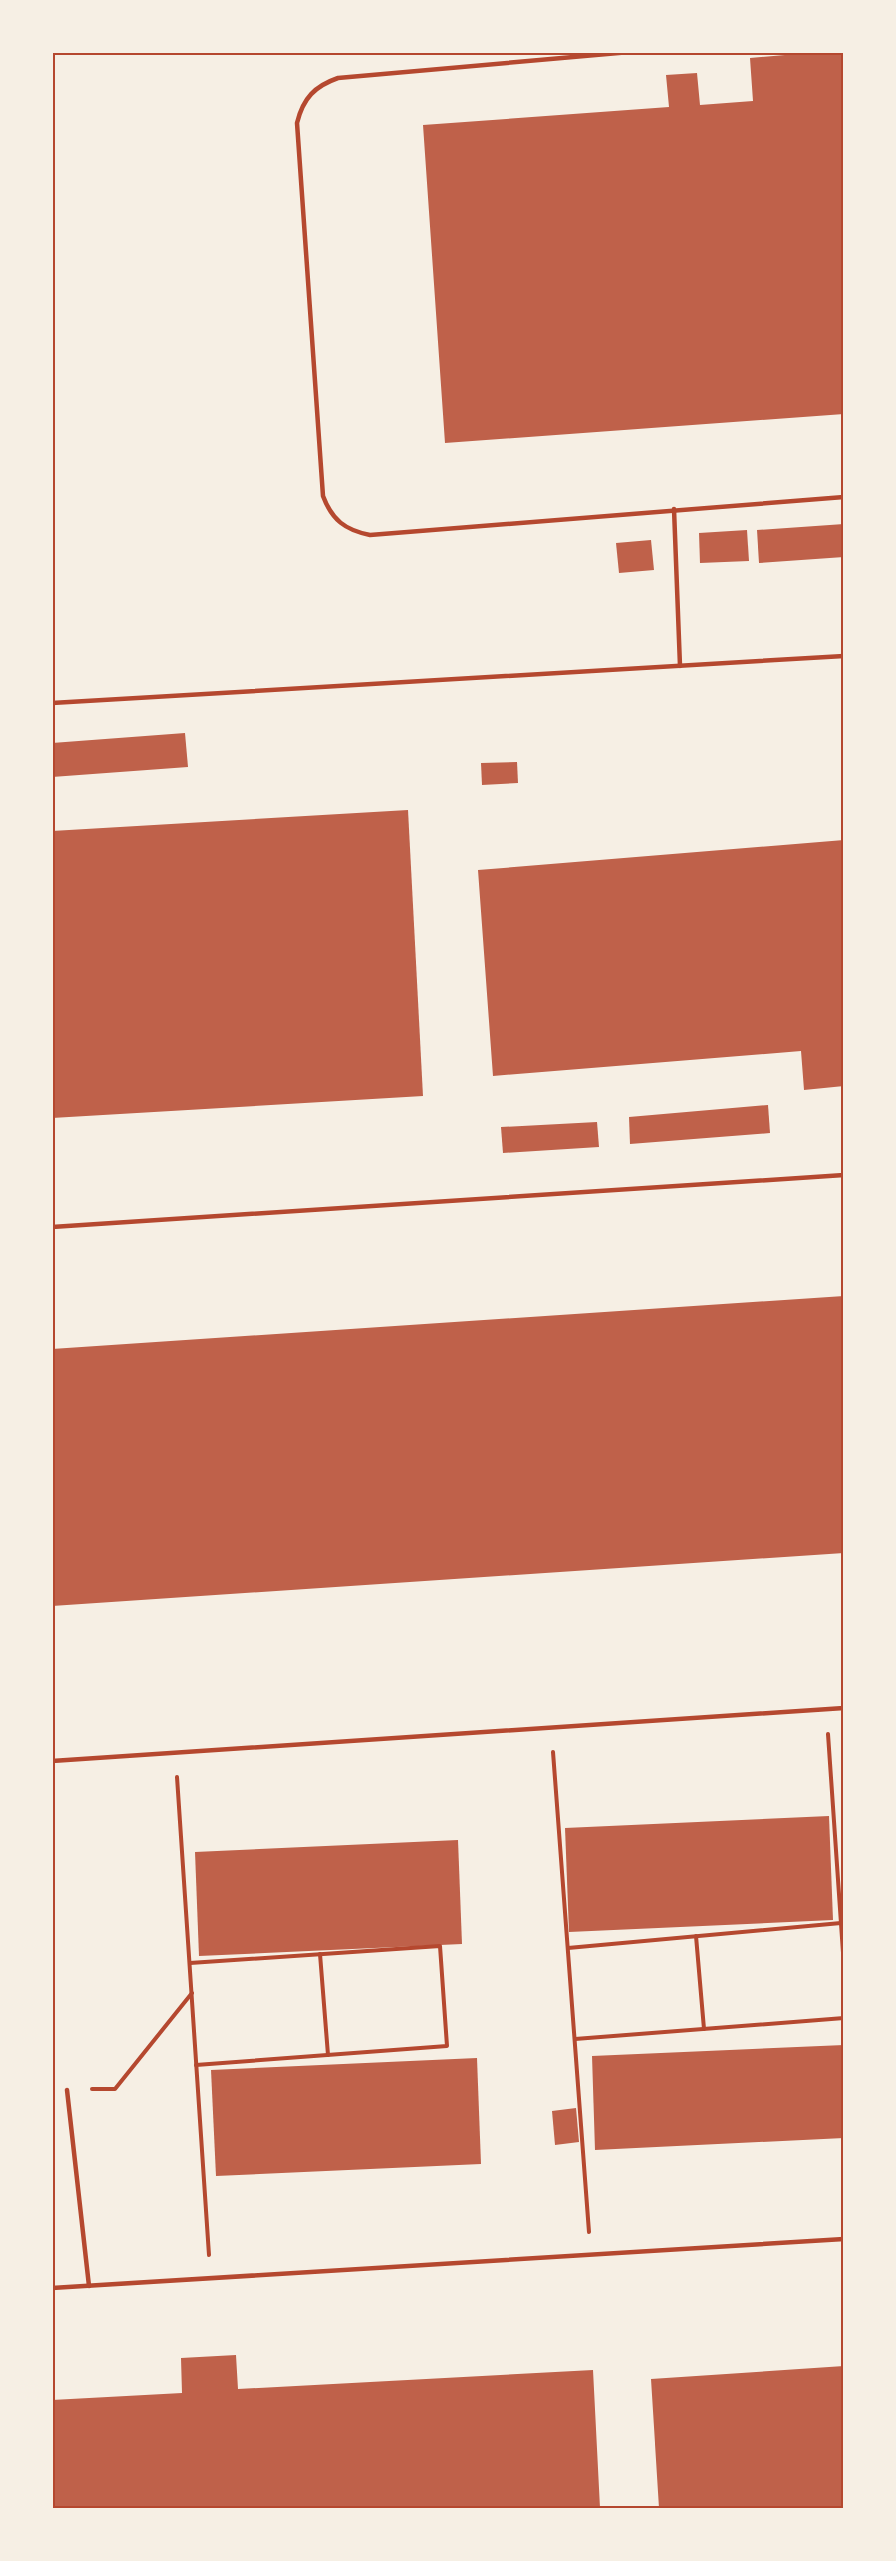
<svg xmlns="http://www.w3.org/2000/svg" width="896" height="2561" font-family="'IBM Plex Sans',sans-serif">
<rect width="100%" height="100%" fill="#f6efe4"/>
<g fill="#bf614a">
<path d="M819 52H844V414L445 443 423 125 669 107 666 75 697 73 700 105 753 101 750 58Z"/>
<path d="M844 524V557L759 563 757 530Z"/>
<path d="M747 530 749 561 700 563 699 533Z"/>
<path d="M651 540 654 570 619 573 616 543Z"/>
<path d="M185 733 188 767 52 777V743Z"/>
<path d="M517 762 518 783 482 785 481 763Z"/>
<path d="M408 810 423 1096 52 1118V831Z"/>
<path d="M844 840V1086L804 1090 801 1051 493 1076 478 870Z"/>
<path d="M768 1105 770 1133 630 1144 629 1117Z"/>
<path d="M597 1122 599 1147 503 1153 501 1127Z"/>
<path d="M844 1296V1553L52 1606V1349Z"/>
<path d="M829 1816 833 1920 569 1932 565 1828Z"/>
<path d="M458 1840 462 1944 199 1956 195 1852Z"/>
<path d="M844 2045V2138L595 2150 592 2056Z"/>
<path d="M477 2058 481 2164 216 2176 211 2070Z"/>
<path d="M576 2108 579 2142 555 2145 552 2111Z"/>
<path d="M236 2355 238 2389 593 2370 600 2508H52V2400L182 2393 181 2358Z"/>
<path d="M844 2366V2508H659L651 2379Z"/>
</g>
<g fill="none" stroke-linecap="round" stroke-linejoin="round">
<g stroke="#b5482f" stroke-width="4">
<path d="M828 1734 844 1967"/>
<path d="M553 1752 589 2232"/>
<path d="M177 1777 209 2255"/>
<path d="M696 1936 704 2029"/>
<path d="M568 1948 841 1923"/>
<path d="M320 1954 328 2055"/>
<path d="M190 1963 440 1946 447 2046 196 2065"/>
<path d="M575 2039 844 2018"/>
<path d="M92 2089H115L192 1993"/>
</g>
<g stroke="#b5482f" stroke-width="4.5">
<path d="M630 52 338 78C315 86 303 98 297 123L323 496C332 520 345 530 370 535L844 497"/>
<path d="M674 509 680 666"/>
<path d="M52 703 844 656"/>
<path d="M52 1227 844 1175"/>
<path d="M52 1761 844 1708"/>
<path d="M67 2090 89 2286"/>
<path d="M52 2288 844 2239"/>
</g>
</g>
<rect width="896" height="2561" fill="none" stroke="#f6efe4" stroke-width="108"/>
<rect x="54" y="54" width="788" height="2453" fill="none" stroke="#b5482f" stroke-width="2"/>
</svg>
